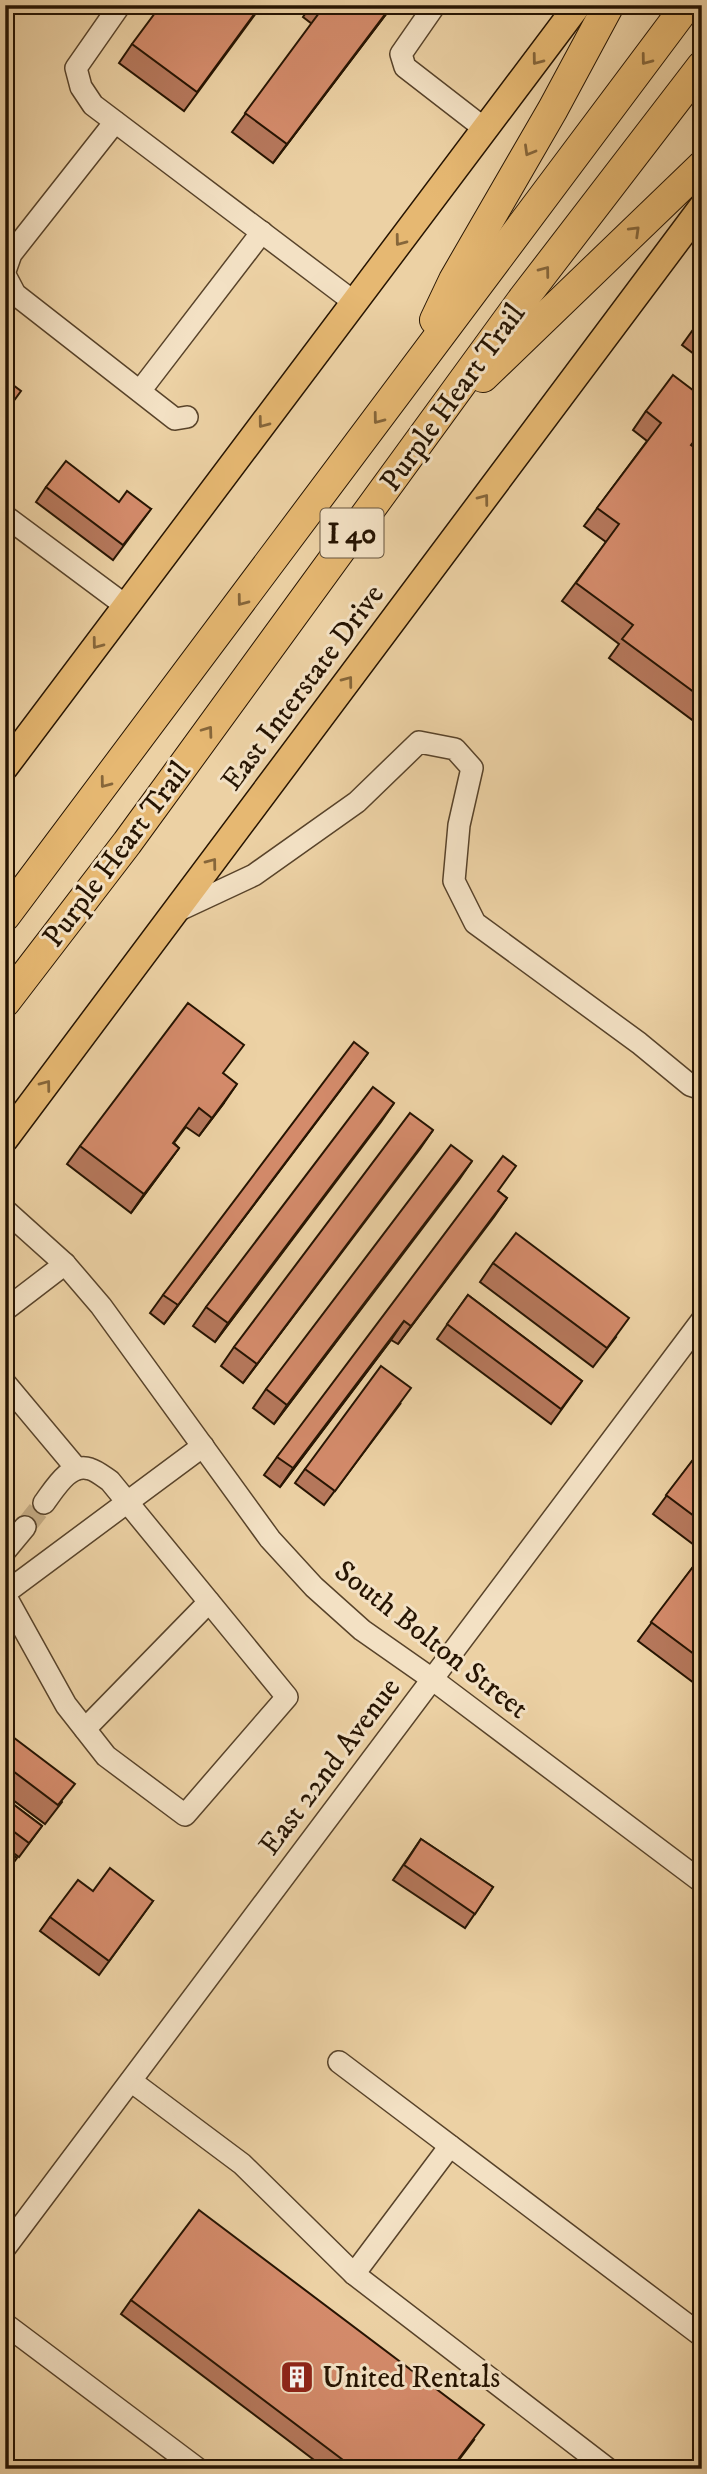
<svg xmlns="http://www.w3.org/2000/svg" width="707" height="2474" font-family="'IM FELL DW Pica',serif">
<rect width="100%" height="100%" fill="#ecd1a4"/>
<filter id="stains"><feTurbulence type="fractalNoise" baseFrequency=".00286" numOctaves="4"/><feColorMatrix values="0 0 0 0 .2 0 0 0 0 .09 0 0 0 0 .02 0 0 0 .5 -.17"/></filter>
<radialGradient id="worn" r=".72"><stop offset=".6" stop-color="#630" stop-opacity="0"/><stop offset="1" stop-color="#630" stop-opacity=".3"/></radialGradient>
<g fill="none" stroke-linecap="round" stroke-linejoin="round">
<path stroke="#c4ab84" stroke-width="21" stroke-dasharray="21 10" stroke-linecap="butt" d="M25 1527 44 1503"/>
<g stroke="#58432a" stroke-width="24">
<g id="minor">
<path d="M120 5 76 68 81 87 93 105 354 302"/>
<path d="M435 5 401 54 405 67 485 129"/>
<path d="M5 271 11 254 115 122"/>
<path d="M5 275 15 294 175 419 187 417"/>
<path d="M140 391 262 232"/>
<path d="M5 516 126 606"/>
<path d="M175 912 254 875 357 802 419 742 455 749 472 768 459 825 454 881 475 923 639 1043 690 1085 702 1089"/>
<path d="M5 1210 65 1264 101 1306 270 1539 314 1587 362 1630 432 1679 702 1882"/>
<path d="M5 1310 65 1264"/>
<path d="M5 1383 77 1469"/>
<path d="M5 1551 25 1527"/>
<path d="M5 1593 203 1446"/>
<path d="M5 1595 66 1705 106 1756 185 1815 287 1697 110 1481C104 1477 97 1471 90 1469 69 1462 54 1490 44 1503"/>
<path d="M85 1729 209 1602"/>
<path d="M339 2062 702 2336"/>
<path d="M131 2081 242 2164 354 2274 608 2469"/>
<path d="M5 2248 702 1320"/>
<path d="M354 2274 450 2146"/>
<path d="M5 2324 198 2469"/>
</g>
</g>
<g stroke="#261402" stroke-width="29">
<g id="major">
<path d="M5 767 578 5"/>
<path d="M5 1139 702 207"/>
</g>
</g>
<g stroke="#261402" stroke-width="32">
<g id="highway">
<path d="M435 320 454 280 553 109 609 5"/>
<path d="M483 377 702 166"/>
<path d="M5 916 687 5"/>
<path d="M5 1002 127 843 523 299 702 66"/>
</g>
</g>
<use href="#minor" stroke="#f3e1c4" stroke-width="21"/>
<use href="#major" stroke="#e6b872" stroke-width="26"/>
<use href="#highway" stroke="#e6b872" stroke-width="30"/>
</g>
<g fill="#b6785c" stroke="#261402" stroke-width="2">
<path d="M262 5 184 111 119 63 132 44Z"/>
<path d="M311 5H393L273 163 232 132 312 24 303 17Z"/>
<path d="M702 317V360L682 345Z"/>
<path d="M702 397V433L692 445 702 453V575L696 582 702 587V712L695 722 609 658 619 644 562 601 606 542 584 526 647 441 633 430 646 411Z"/>
<path d="M46 487 119 502 151 509 113 560 36 502Z"/>
<path d="M368 1053 164 1324 150 1313 163 1295Z"/>
<path d="M223 1074 224 1103 199 1136 186 1127 174 1143 179 1148 131 1213 67 1164 80 1146Z"/>
<path d="M394 1103 215 1342 193 1326 206 1307Z"/>
<path d="M433 1130 243 1383 221 1366 234 1347Z"/>
<path d="M472 1161 274 1424 253 1408 266 1389Z"/>
<path d="M498 1191 507 1198 398 1344 391 1340 280 1487 264 1475 277 1457Z"/>
<path d="M493 1263 616 1337 593 1367 480 1282Z"/>
<path d="M468 1295 582 1381 551 1424 437 1339Z"/>
<path d="M401 1403 324 1505 295 1483 305 1469Z"/>
<path d="M702 1448V1551L653 1514Z"/>
<path d="M702 1555V1689L638 1641Z"/>
<path d="M5 1731 62 1802 45 1824 5 1794Z"/>
<path d="M5 1798 42 1826 19 1857 5 1847Z"/>
<path d="M421 1839 493 1887 465 1928 393 1880Z"/>
<path d="M93 1891 153 1901 99 1975 40 1931 50 1917Z"/>
<path d="M131 2300 474 2440 452 2469H326L121 2314Z"/>
</g>
<g fill="#94614b" stroke="#261402" stroke-width="2">
<path d="M392 5H393L273 163 287 144Z"/>
<path d="M368 1053 355 1071 164 1324 178 1305Z"/>
<path d="M237 1084 224 1103 199 1136 212 1118Z"/>
<path d="M394 1103 381 1122 215 1342 228 1323Z"/>
<path d="M433 1130 420 1149 243 1383 257 1364Z"/>
<path d="M179 1148 166 1166 131 1213 144 1194Z"/>
<path d="M472 1161 459 1180 274 1424 287 1405Z"/>
<path d="M507 1198 494 1217 398 1344 411 1326Z"/>
<path d="M404 1321 391 1340 280 1487 293 1468Z"/>
</g>
<g fill="#d48b6b" stroke="#261402" stroke-width="2">
<path d="M161 5H261L197 92 132 44Z"/>
<path d="M325 5H392L287 144 245 113Z"/>
<path d="M702 317V331L695 326Z"/>
<path d="M673 375 702 397V431L691 445 702 453V573L695 582 702 587V698L622 639 633 625 576 583 619 524 597 508 661 423 646 411Z"/>
<path d="M5 379 21 391 5 413Z"/>
<path d="M66 461 119 502 127 491 151 509 123 545 46 487Z"/>
<path d="M188 1003 244 1045 223 1073 237 1084 212 1118 199 1108 173 1143 179 1148 144 1194 80 1146Z"/>
<path d="M354 1042 368 1053 178 1305 163 1295Z"/>
<path d="M373 1087 394 1103 228 1323 206 1307Z"/>
<path d="M410 1113 433 1130 257 1364 234 1347Z"/>
<path d="M451 1145 472 1161 287 1405 266 1389Z"/>
<path d="M503 1156 516 1166 498 1191 507 1198 411 1326 404 1321 293 1468 277 1457Z"/>
<path d="M516 1233 629 1318 607 1348 493 1263Z"/>
<path d="M468 1295 582 1381 561 1409 447 1324Z"/>
<path d="M381 1366 411 1388 335 1491 305 1469Z"/>
<path d="M702 1448V1522L666 1495Z"/>
<path d="M702 1555V1660L651 1622Z"/>
<path d="M5 1731 75 1784 58 1805 5 1765Z"/>
<path d="M5 1798 42 1826 29 1843 5 1825Z"/>
<path d="M421 1839 493 1887 475 1914 404 1865Z"/>
<path d="M5 1849 17 1858 6 1873 5 1872Z"/>
<path d="M110 1868 153 1901 109 1961 50 1917 78 1880 93 1891Z"/>
<path d="M199 2210 484 2425 451 2469H355L131 2300Z"/>
</g>
<defs><path id="oneway-chevron" d="M-2-3.5L2.5 0L-2 3.5" fill="none" stroke-width="1.6" stroke-linecap="round" stroke-linejoin="round" transform="scale(1.75)"/></defs>
<g stroke="#86663a">
<use href="#oneway-chevron" transform="translate(537 60) rotate(127)"/>
<use href="#oneway-chevron" transform="translate(646 60) rotate(127)"/>
<use href="#oneway-chevron" transform="translate(529 151) rotate(120)"/>
<use href="#oneway-chevron" transform="translate(635 231) rotate(-44)"/>
<use href="#oneway-chevron" transform="translate(400 241) rotate(127)"/>
<use href="#oneway-chevron" transform="translate(545 271) rotate(-53)"/>
<use href="#oneway-chevron" transform="translate(378 419) rotate(127)"/>
<use href="#oneway-chevron" transform="translate(263 423) rotate(127)"/>
<use href="#oneway-chevron" transform="translate(484 499) rotate(-53)"/>
<use href="#oneway-chevron" transform="translate(242 601) rotate(127)"/>
<use href="#oneway-chevron" transform="translate(97 644) rotate(127)"/>
<use href="#oneway-chevron" transform="translate(348 681) rotate(-53)"/>
<use href="#oneway-chevron" transform="translate(208 731) rotate(-54)"/>
<use href="#oneway-chevron" transform="translate(105 783) rotate(127)"/>
<use href="#oneway-chevron" transform="translate(212 863) rotate(-53)"/>
<use href="#oneway-chevron" transform="translate(46 1085) rotate(-53)"/>
</g>
<defs>
<g id="building-square" transform="scale(1.75)"><rect x="-9" y="-9" width="18" height="18" rx="4" fill="#8f2418" stroke="#f3e1c4"/><path d="M-4-6H4V6H1V3H-1V6H-4ZM-2.5-4.3h1.7v1.8h-1.7ZM.8-4.3h1.7v1.8H.8ZM-2.5-1h1.7V.8h-1.7ZM.8-1h1.7V.8H.8Z" fill="#fff"/></g>
</defs>
<g fill-rule="evenodd">
<use href="#building-square" x="297" y="2377"/>
</g>
<g text-anchor="middle" stroke-width="6" stroke-linejoin="round" paint-order="stroke">
<rect fill="#f3e1c4" stroke="#64523c" stroke-width="2" x="320.5" y="508.5" width="63" height="49" rx="5"/>
<g font-size="28" font-weight="bold" fill="#261402">
<text x="352" y="543">I 40</text>
</g>
<g font-size="30" fill="#261402" stroke="#f3e1c4">
<text transform="translate(452 397) rotate(-54)" y="10">Purple Heart Trail</text>
<text transform="translate(302 687) rotate(-53)" y="10">East Interstate Drive</text>
<text transform="translate(116 854) rotate(-53)" y="10">Purple Heart Trail</text>
<text transform="translate(432 1639) rotate(38)" y="10">South Bolton Street</text>
<text transform="translate(329 1766) rotate(-53)" y="10">East 22nd Avenue</text>
</g>
<g font-size="30" fill="#261402" stroke="#f3e1c4" text-anchor="start">
<text x="322" y="2387">United Rentals</text>
</g>
</g>
<rect width="707" height="2474" fill="none" stroke="#ecd1a4" stroke-width="28"/>
<rect x="7" y="7" width="693" height="2460" fill="none" stroke="#261402" stroke-width="3.5"/>
<rect x="14" y="14" width="679" height="2446" fill="none" stroke="#261402" stroke-width="2"/>
<rect width="100%" height="100%" filter="url(#stains)"/>
<rect width="100%" height="100%" fill="url(#worn)"/>
</svg>
